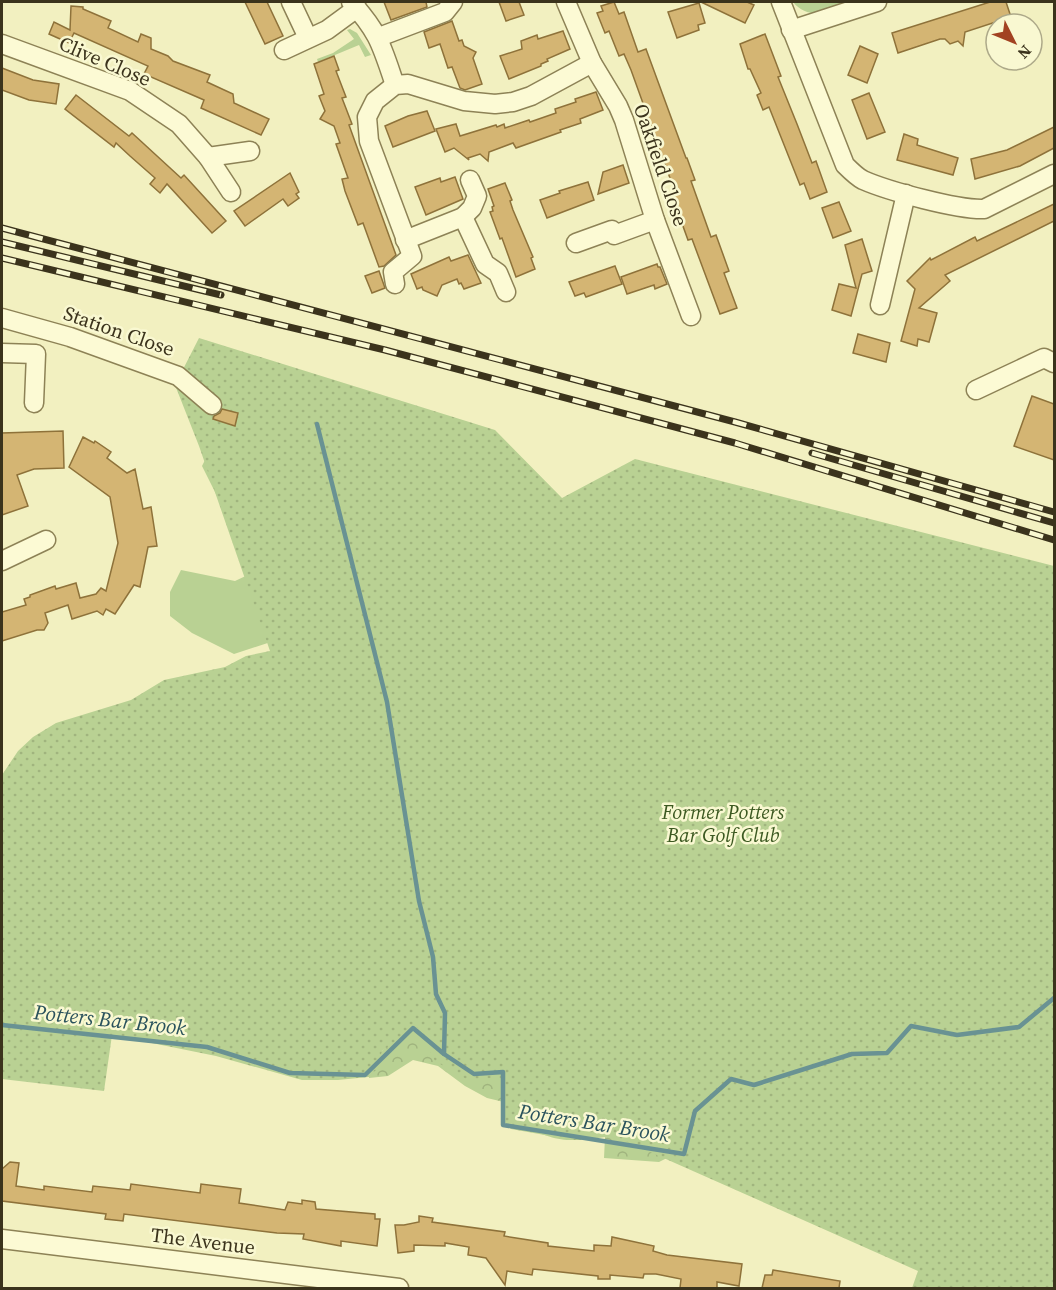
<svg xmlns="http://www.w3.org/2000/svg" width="1056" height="1290" font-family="'Source Serif 4',serif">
<defs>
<pattern id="forest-crowns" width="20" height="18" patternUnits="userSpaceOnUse" patternTransform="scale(1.5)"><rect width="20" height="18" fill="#b9d193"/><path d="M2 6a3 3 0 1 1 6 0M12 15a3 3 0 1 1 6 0" fill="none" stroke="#a0b47e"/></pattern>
<pattern id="park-dots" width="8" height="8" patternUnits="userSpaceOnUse" patternTransform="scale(1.5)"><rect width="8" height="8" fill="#b9d193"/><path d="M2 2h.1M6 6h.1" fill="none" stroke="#a0b47e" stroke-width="1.8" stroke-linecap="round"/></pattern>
</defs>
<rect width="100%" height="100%" fill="#f2f0c0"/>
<g fill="#b9d193">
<path d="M793 2H861C838 8 811 24 793 2Z"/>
<path d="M350 29 357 33 371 55 365 57 359 45 318 62 317 59 333 53 354 39 347 30Z"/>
<path d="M212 446 286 637 234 654 192 633 170 616V592L181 570 235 581 252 573 240 542 202 466Z"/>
</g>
<path fill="url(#forest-crowns)" d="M407 1029H425L673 1155 659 1162 604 1158 605 1137C565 1143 556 1141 520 1125L512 1104 487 1098 465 1086 438 1066 413 1060 388 1076 369 1078 367 1064Z"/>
<path fill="url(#park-dots)" d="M199 338 495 430 562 498 635 459 1054 566V1288H912L918 1271 614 1136 606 1133 556 1137 511 1129 504 1122 501 1105 503 1080 493 1078 468 1080 435 1061 419 1029 415 1028 408 1032 382 1051 376 1070 368 1077 338 1080H302L216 1056 112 1035 104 1091 2 1079V775L18 751 33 737 56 723 131 700 164 680 225 667 246 656 270 651 199 446 175 385Z"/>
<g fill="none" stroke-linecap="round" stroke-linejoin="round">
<g stroke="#699293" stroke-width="4.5">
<path d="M317 424 387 702 419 901 433 957 436 994 445 1013 444 1054"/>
<path d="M2 1025 207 1047 290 1073 365 1075 413 1028 444 1054 474 1074 503 1072V1125L684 1154 695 1111 731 1079 754 1085 852 1054 887 1053 911 1026 957 1035 1019 1027 1054 998"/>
</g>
</g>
<g fill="#d4b573" stroke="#8e723a" stroke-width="1.5">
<path d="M245 2H267L283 36 265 44Z"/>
<path d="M384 2H426L427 7 391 20Z"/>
<path d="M499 2H519L524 15 506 21Z"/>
<path d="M614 2 619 14 624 12 638 52 646 49 686 158H687L695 180 691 181 711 237 716 235 729 271 724 273 737 308 720 314 692 239 688 240 671 193 675 192 631 70 624 54 619 56 609 31 605 33 597 13 603 11 601 6Z"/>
<path d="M701 2H747L754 5 745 23Z"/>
<path d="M990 2H1006L1011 17 965 32 963 46 958 41 950 44 945 39H940L898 53 892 33Z"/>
<path d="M699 3 705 23 698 25 699 30 677 38 668 12Z"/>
<path d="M71 6 83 7V9L111 21 108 28 138 42 141 34 151 38V49L168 56 173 61 210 75 207 82 233 94 234 103 269 119 261 135 201 108 204 100 144 74 148 66 74 33 69 43 49 34 54 22 70 30Z"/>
<path d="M452 21 459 41 462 40 464 46 476 52 473 58 482 84 465 90 460 88 452 67 448 68 440 44 429 48 424 32Z"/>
<path d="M563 31 570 49 547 59 548 61 541 64V66L509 79 500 56 522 49 521 41 537 35 538 39Z"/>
<path d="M765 34 781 76 778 77 797 124 812 163 816 161 827 192 810 199 804 183 800 185 769 107 763 110 757 95 761 93 750 69H748L740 44Z"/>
<path d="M860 46 878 54 867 83 848 75Z"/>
<path d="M334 56 339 70 336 71 346 97 342 98 352 124 349 125 396 255 384 266 379 267 363 223 358 225 345 191 342 179 348 178 336 144 340 143 334 126 320 119 325 111 319 96 324 94 314 64Z"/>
<path d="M2 68 33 80 59 84 56 104 29 100 2 90Z"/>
<path d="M596 92 603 110 580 119 581 123 560 130 561 132 516 148 513 143 489 152 488 161 480 154 468 158 469 160 454 148 445 152 436 129 456 124 460 136 496 125 497 127 504 124 505 128 529 120 530 122 556 113 555 109 576 102 575 99Z"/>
<path d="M869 93 885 132 867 139 852 100Z"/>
<path d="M76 95 129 136 132 133 181 178 184 175 226 221 212 233 167 184 160 193 150 184 155 178 130 156 116 143 114 147 65 109Z"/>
<path d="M427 111 435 131 393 147 385 126 408 116Z"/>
<path d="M1054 127V148L1020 166 975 179 971 159 1007 150Z"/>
<path d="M904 134 918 139 917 145 958 158 953 175 897 160Z"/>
<path d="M623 165 629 183 598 194 603 172Z"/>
<path d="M290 173 299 192 296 194 299 198 288 206 283 199 245 226 234 211Z"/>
<path d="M455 177 463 199 426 215 415 187 440 178 441 182Z"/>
<path d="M588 182 594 200 547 218 540 200 560 193 559 191Z"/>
<path d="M505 183 512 200 510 201 513 210 533 257 531 258 535 269 516 277 502 238 500 239 490 212 493 211 492 207 494 206 488 189Z"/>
<path d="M839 202 851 231 833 238 822 208Z"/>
<path d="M1054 204V221L945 275 950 281 919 308 937 313 929 342 918 339 917 346 901 341 915 289 907 281 930 258 931 260 975 237 977 241Z"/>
<path d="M862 239 872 271 862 274 851 316 832 310 839 284 856 288 845 245Z"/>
<path d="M468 255 481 283 464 289 461 283 459 284 457 279 442 285 437 296 423 290 422 287 417 289 411 274 449 257 451 261Z"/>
<path d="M657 264 658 267H660L667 284 655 289 654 285 627 294 621 277Z"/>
<path d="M615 266 622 284 586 297 584 293 575 296 569 282Z"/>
<path d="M379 271 385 288 372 293 365 276Z"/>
<path d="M858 334 890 343 886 362 853 353Z"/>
<path d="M1032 396 1054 404V460L1014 446Z"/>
<path d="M222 409 238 413 235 426 213 419 214 416 220 413Z"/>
<path d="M63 431 64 468 34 469 17 475 28 506 2 515V433Z"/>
<path d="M83 437 94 443 95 441 111 452 107 458 127 473 135 469 143 509 151 507 157 546 148 547 140 587 134 585 115 614 106 609 103 615 97 611 72 619 68 605 45 613 48 623 44 630H37L2 641V612L26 605 24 599 30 597V595L55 586 56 589 76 583 80 598 96 594 101 588 106 591 118 543 110 497 69 467Z"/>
<path d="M10 1162 19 1163 16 1186 44 1190V1186L92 1192 93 1186 130 1190 131 1184 200 1193 201 1184 241 1189 239 1203 285 1210 288 1202 302 1204V1200L315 1202 316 1209 375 1214V1219H380L377 1246 341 1241V1246L303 1239 304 1234 277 1233 124 1214 123 1221 105 1219 106 1214 2 1201V1169Z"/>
<path d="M419 1216 433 1218 432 1222 505 1232 504 1236 548 1243V1246L594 1251V1245L611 1246 612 1237 654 1246 653 1251 667 1255 742 1264 739 1286 717 1282V1288H680L681 1279 656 1274H644L643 1278 610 1275V1279H598V1276L533 1269 532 1275 507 1271 505 1285 486 1258 468 1255 469 1247 445 1243V1246L414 1245V1251L398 1253 395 1225H404L419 1222Z"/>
<path d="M773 1270 840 1281 839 1288H762L765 1275H772Z"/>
</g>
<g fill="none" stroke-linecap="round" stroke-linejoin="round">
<g stroke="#8d8256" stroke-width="21">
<g id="minor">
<path d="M291 2 308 38"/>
<path d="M351 2C379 32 382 47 395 85"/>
<path d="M566 2 592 63 618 106 624 120 655 220 691 316"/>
<path d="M781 2 845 165C850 170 857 177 863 180 888 191 958 210 984 209L1054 174"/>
<path d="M791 30 877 2"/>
<path d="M379 37 445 12 453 2"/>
<path d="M2 44 130 91 179 124 208 157 250 151"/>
<path d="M284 50 327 30 357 8"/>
<path d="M208 157 231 192"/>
<path d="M463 217 485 264 498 273 506 292"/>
<path d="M405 240 463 217 472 208 477 196 470 180"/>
<path d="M576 243 612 230 614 235 655 220"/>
<path d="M395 284 393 272 412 256 369 141 367 117 375 101 395 85 408 84 464 101 495 104 513 102 531 96 592 63"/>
<path d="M880 305 906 194"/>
<path d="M2 318 70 337 178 376 212 405"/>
<path d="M2 353 36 354 34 403"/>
<path d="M976 390 1044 358 1054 363"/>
<path d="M2 561 46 540"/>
<path d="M2 1239 399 1288"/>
</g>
</g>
<use href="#minor" stroke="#fcfad4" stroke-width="18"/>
<g stroke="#3b331c" stroke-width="7">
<g id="rail">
<path d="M2 228 735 422 1054 512"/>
<path d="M2 242 221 295"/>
<path d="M2 258 385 350 735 443 1054 540"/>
<path d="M812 453 1054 523"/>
</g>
</g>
<use href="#rail" stroke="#f9f8d1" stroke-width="4.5" stroke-dasharray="14" stroke-linecap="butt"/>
</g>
<g text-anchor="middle" stroke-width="5" stroke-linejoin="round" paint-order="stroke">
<g font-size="20" fill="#3b331c" stroke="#f9f8d1">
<text transform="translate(105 61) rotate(23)" y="7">Clive Close</text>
<text transform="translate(661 165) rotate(71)" y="7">Oakfield Close</text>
<text transform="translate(119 331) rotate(19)" y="7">Station Close</text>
<text transform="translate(203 1241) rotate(7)" y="7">The Avenue</text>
</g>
<g font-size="20" font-style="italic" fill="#3c5921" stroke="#f9f8d1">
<text x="723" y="819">Former Potters<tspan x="723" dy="23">Bar Golf Club</tspan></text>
</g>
<g font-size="21" font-style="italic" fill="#2a525c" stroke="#f9f8d1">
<text transform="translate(110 1020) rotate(6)" y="7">Potters Bar Brook</text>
<text transform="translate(594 1123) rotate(9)" y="7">Potters Bar Brook</text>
</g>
</g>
<rect width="1056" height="1290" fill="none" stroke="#3b331c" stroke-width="6"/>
<g transform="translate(1014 42) rotate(133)"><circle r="28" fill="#f9f8d1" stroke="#ada989" stroke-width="1.5"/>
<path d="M0-4.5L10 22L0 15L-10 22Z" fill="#a24221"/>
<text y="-9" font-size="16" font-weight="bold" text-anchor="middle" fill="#3b331c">N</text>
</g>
</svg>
